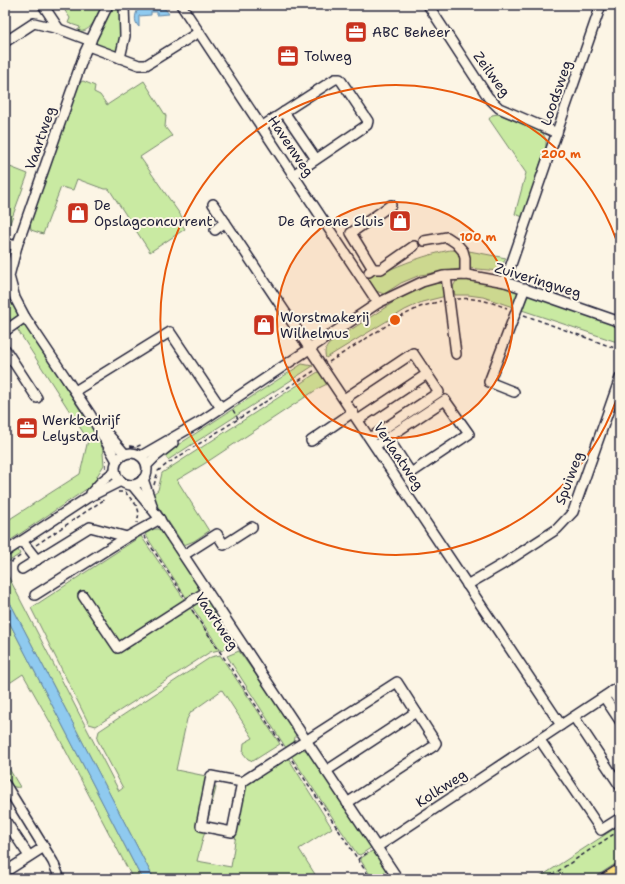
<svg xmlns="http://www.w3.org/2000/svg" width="625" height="884" font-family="'Shantell Sans',sans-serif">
<rect width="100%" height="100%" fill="#fcf5e5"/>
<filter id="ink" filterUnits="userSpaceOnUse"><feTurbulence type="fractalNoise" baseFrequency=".025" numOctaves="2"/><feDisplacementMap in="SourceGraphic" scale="8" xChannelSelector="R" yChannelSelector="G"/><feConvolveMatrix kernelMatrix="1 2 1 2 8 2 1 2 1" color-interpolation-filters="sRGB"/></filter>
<g filter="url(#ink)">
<g fill="#c9eaa2" stroke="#76866e">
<path d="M61 5H103C98 14 91 34 78 31L80 27 68 23 70 18Z"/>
<path d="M113 5H119L122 34 117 52 96 45 94 42Z"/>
<path d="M83 81 95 86 94 92 100 95 107 105 144 81 166 116 165 127 172 136 140 157 184 220 181 223 185 229 150 252 109 189H104L77 179 73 190 61 187 43 234 31 230 30 224 79 83Z"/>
<path d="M498 114 541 130 546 139V147L523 217 515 214 526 173 489 119 492 115Z"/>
<path d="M5 165 28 174 5 237Z"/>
<path d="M450 250 469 251 506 258 499 271 467 268 420 275 401 283 384 294 376 291 367 277 380 269 382 273C404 263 426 255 450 250Z"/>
<path d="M5 278 8 294 19 316 97 436 104 452 103 453 104 465 97 476V482L5 544V522L80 474 88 440 5 310Z"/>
<path d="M468 279 497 283 620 325V343L483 297 468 295H455L453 287 456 281Z"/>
<path d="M441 283 444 287 446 296 422 302 405 310 326 358C324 352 325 349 329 344L406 294 423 285Z"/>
<path d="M302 364 313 366 168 460 164 454Z"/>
<path d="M321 370 329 383 319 388 204 464 177 480 209 531 194 541 184 545 157 505 153 494 158 490 162 473Z"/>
<path d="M154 529H159L162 531 235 643 221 651 145 534Z"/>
<path d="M141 536 219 650 210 652 96 726 89 724 31 608Z"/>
<path d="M18 550 20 554 5 564V558Z"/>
<path d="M5 570 119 791 123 788 97 739 99 731 211 657 220 655 280 744 253 761 248 759 243 753 244 743 253 738 222 690 191 712 187 719 176 770 211 777 216 788 197 861 231 867 237 828 246 784 287 756 332 828 299 849 318 879H154L5 593Z"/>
<path d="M5 614 142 879H133L58 736 23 674 5 686Z"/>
<path d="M239 651 296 732 294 743 286 748 227 656Z"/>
<path d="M298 748 308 751 372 847 360 855 357 854 290 754Z"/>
<path d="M5 762 20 787C13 789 7 783 5 776 4 772 5 766 5 762Z"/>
<path d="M620 825V861L592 879H537Z"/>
<path d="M374 850 386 869C383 877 382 879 373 879L361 861V858Z"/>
</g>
<g fill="#8fcaef" stroke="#6387a7">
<path d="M153 5C161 5 164 7 169 14L157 15V12H151V15L139 16V27C133 21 135 13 140 6H146L149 8H151Z"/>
<path d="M5 593 154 879H142L5 614Z"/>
</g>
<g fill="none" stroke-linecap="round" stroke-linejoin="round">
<g stroke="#22223b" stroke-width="12">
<g id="minor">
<path d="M43 5 59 29"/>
<path d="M108 5 85 52 17 246 9 276 15 298 25 317 90 414 117 461"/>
<path d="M181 5 378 303"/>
<path d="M428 5 488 97 499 108 557 133"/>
<path d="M5 42 34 23 59 29 91 41"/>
<path d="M88 46 139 65H146L199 32"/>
<path d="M120 58 125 36 124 5"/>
<path d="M284 112 316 159"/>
<path d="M261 127 335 79H340L368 121 367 125 293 175"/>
<path d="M213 204 561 725"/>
<path d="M215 230 225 222"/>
<path d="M424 241 447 237 456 243 463 251 465 258V275"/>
<path d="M5 243 17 246"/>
<path d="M373 269 351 233 391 205"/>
<path d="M369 272 373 269H381L414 246"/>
<path d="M446 276 456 354"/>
<path d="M505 282 601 5"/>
<path d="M5 331 25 317"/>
<path d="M5 349 37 398"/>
<path d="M75 391 170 332 221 408"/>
<path d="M514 392 489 382 525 288"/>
<path d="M344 399 413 353 439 392 370 438"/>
<path d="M358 420 427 374"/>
<path d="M100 425 125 454"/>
<path d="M311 441 353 412"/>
<path d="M375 446 445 400 469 434 411 473 388 438"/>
<circle cx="131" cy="469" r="16"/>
<path d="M141 456 200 422 378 303 422 282 443 276 467 275 505 282 620 322"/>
<path d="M147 465 155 457 173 443"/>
<path d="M143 479 152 505"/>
<path d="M132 485 156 514 398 879"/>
<path d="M91 493 101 482 115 471"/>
<path d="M22 541 37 560"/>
<path d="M5 552 87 498 121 481"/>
<path d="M184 555 217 534 224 545 252 527"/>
<path d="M22 569 90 527 127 537"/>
<path d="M467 585 503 564 557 529 573 512 620 378"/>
<path d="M35 595 127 537 160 519"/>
<path d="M83 596 118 648 207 591"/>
<path d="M612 691 620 704"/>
<path d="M604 697 620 721"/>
<path d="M574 717 620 786"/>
<path d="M540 740 601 830 620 818"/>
<path d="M326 771 416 712"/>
<path d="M211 776 242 782 232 832 201 826Z"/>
<path d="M242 782 397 682 436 743 434 746 347 803"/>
<path d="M5 784 53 862 60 879"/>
<path d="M5 820 29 856"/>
<path d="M377 847 620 686"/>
<path d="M5 872 44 847"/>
</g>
</g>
<g stroke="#22223b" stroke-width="14">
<path id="major" d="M606 879 620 870"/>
</g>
<g stroke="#22223b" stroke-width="1.5" stroke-dasharray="4 3" stroke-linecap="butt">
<path d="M457 299C474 297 491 302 507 308"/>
<path d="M524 315 620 350"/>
<path d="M329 362 400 317 420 307 441 301"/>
<path d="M233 410 238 419"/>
<path d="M130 446 136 447 143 444"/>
<path d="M106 468V460"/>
<path d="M154 485 158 471 167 464 314 371"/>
<path d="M118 492H125L137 506 139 513 137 523"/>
<path d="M144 536 184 596"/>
<path d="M36 545 105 499"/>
<path d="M5 566 22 555"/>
<path d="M192 610 283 746"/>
<path d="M292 760 371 879"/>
<path d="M358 859 370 851"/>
<path d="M546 879 620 830"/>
</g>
<use href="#minor" stroke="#fcf5e5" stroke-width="9"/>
<use href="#major" stroke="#fedf80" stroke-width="11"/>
</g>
</g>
<circle cx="395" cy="320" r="118" fill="#e8590c" fill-opacity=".12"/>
<g fill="none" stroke="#e8590c" stroke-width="2">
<circle cx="395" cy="320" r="118"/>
<path d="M620 389A235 235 0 1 1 620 251"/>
</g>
<defs>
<g id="office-square" transform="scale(1.15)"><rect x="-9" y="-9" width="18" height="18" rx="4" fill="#c8321e" stroke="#fcf5e5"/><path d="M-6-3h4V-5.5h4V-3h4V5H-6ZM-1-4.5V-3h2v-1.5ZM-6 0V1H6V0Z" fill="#fff"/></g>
<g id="shop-square" transform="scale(1.15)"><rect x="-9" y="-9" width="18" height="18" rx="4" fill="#c8321e" stroke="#fcf5e5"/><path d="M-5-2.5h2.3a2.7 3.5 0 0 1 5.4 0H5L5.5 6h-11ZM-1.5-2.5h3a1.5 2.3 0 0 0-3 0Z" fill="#fff"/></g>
</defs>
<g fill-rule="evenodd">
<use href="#office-square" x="356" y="32"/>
<use href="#office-square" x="288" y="56"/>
<use href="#shop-square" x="78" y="213"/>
<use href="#shop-square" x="400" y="221"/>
<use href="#shop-square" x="264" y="325"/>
<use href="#office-square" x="27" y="428"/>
</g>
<g text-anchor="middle" stroke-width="4" stroke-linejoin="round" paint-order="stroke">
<g font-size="14" fill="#22223b" stroke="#fcf5e5" text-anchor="start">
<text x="372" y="37">ABC Beheer</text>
<text x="304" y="61">Tolweg</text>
<text x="94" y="210">De<tspan x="94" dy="16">Opslagconcurrent</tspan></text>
<text x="384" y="226" text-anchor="end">De Groene Sluis</text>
<text x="280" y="322">Worstmakerij<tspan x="280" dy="16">Wilhelmus</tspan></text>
<text x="42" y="425">Werkbedrijf<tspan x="42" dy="16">Lelystad</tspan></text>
</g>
<g font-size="14" fill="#22223b" stroke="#fcf5e5">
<text transform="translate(492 74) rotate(54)" y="5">Zeilweg</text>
<text transform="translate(556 93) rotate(-71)" y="5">Loodsweg</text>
<text transform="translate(40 138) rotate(-71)" y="5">Vaartweg</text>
<text transform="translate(291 146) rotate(56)" y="5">Havenweg</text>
<text transform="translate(538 280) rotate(17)" y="5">Zuiveringweg</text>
<text transform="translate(399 456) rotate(56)" y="5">Verlaatweg</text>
<text transform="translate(569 478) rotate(-69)" y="5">Spuiweg</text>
<text transform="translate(217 621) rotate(56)" y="5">Vaartweg</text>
<text transform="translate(441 788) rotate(-33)" y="5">Kolkweg</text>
</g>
</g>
<circle cx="395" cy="320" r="6" fill="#e8590c" stroke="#fcf5e5" stroke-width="2"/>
<g font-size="12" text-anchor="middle" font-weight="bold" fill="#e8590c" stroke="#fcf5e5" stroke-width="4" stroke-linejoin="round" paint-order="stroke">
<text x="561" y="158">200 m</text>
<text x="478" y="241">100 m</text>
</g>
<rect width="625" height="884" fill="none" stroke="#fcf5e5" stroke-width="20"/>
<rect x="10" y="10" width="605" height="864" fill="none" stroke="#22223b" stroke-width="1.5" filter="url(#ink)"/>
</svg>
